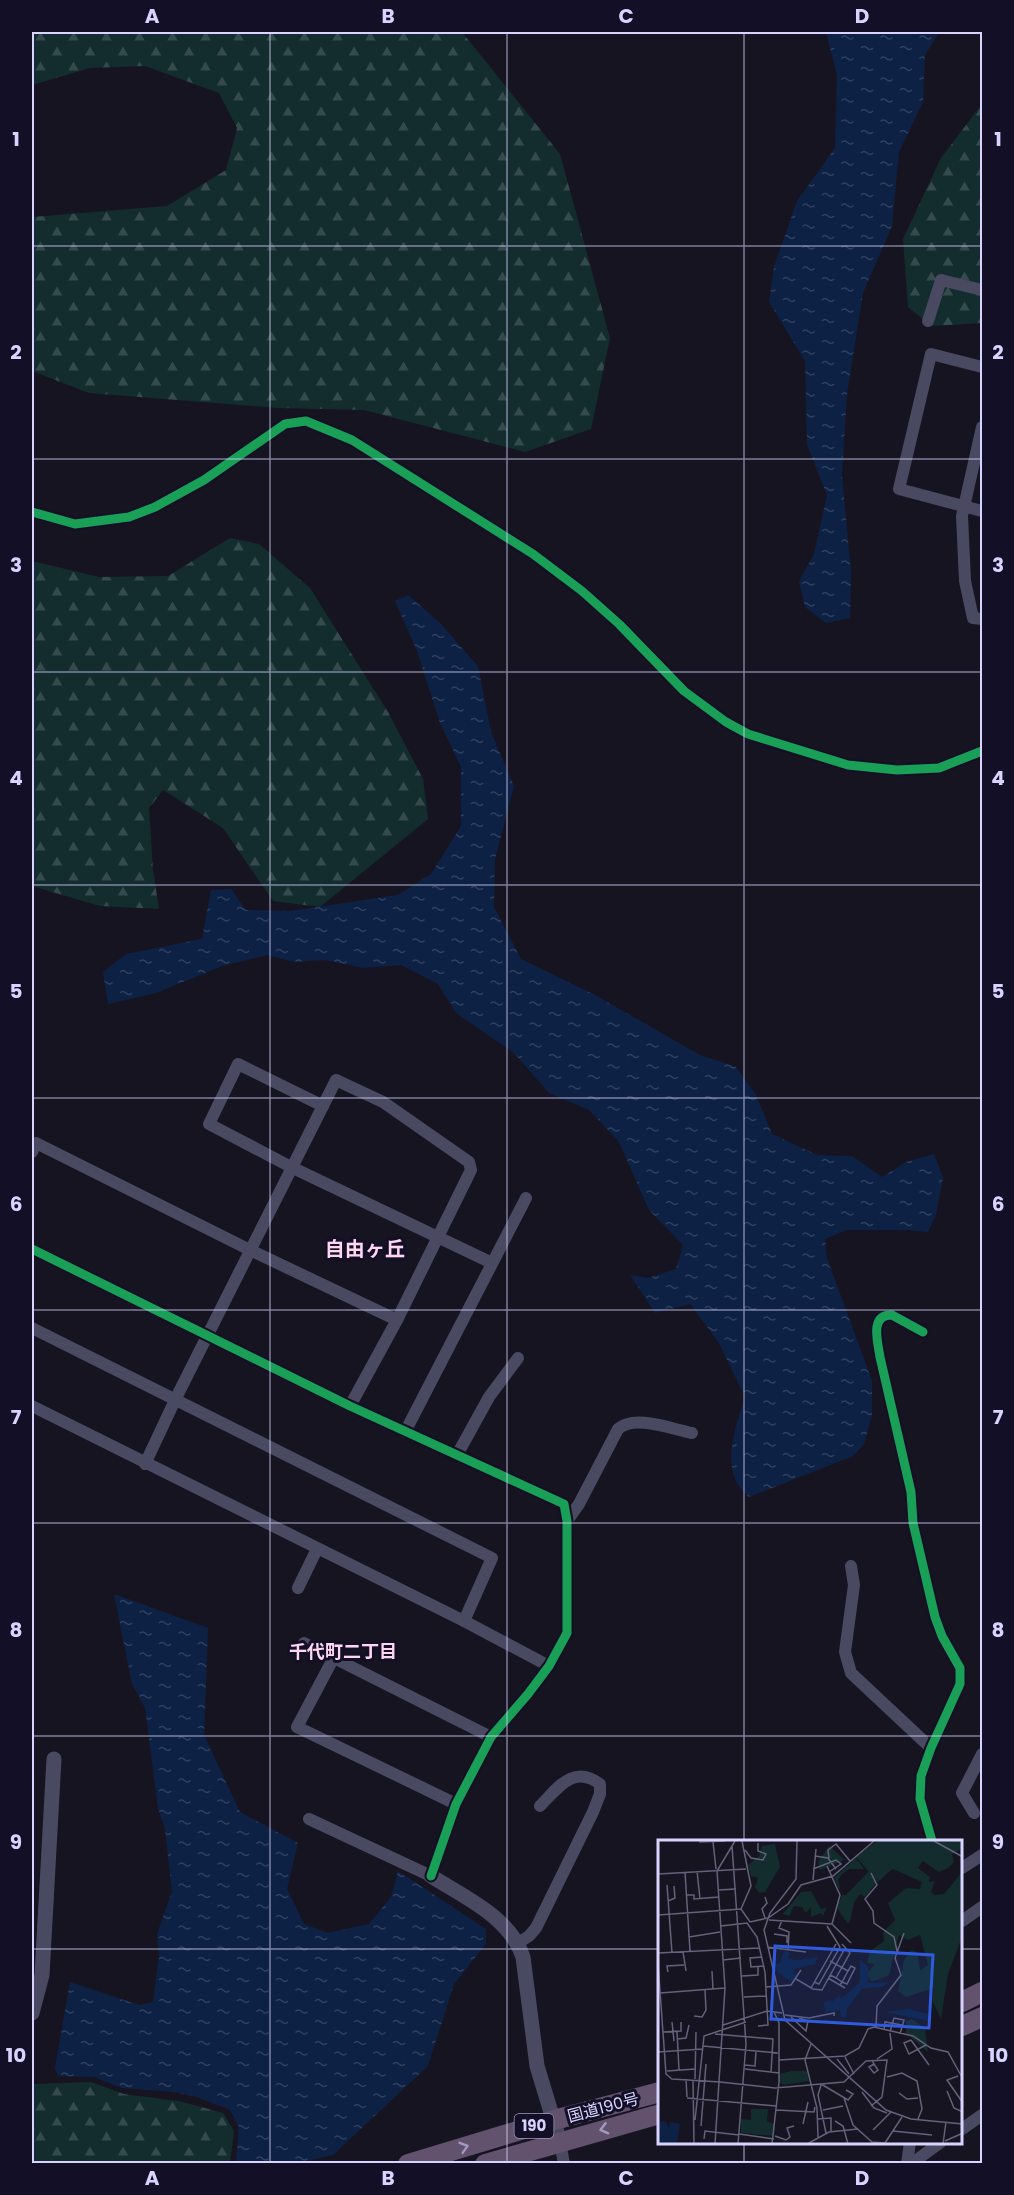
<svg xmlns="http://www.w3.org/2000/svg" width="1014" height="2195" font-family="Poppins,'Noto Sans JP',sans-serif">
<defs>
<pattern id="forest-firs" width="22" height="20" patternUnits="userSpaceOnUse" patternTransform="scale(1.5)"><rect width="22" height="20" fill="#132c2d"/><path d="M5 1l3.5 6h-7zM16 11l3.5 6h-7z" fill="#354a4c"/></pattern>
<pattern id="water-ripples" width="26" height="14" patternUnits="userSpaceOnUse" patternTransform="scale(1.5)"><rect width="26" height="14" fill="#0d2144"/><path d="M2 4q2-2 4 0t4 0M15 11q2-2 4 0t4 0" fill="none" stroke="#304060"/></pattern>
</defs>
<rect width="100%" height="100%" fill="#161421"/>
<g fill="url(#forest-firs)">
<path d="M32 32H462L560 154 610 338 591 429 525 452 364 410 279 408 89 393 32 371V217L167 206 226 170 237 128 219 93 145 66 90 68 32 85Z"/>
<path d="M982 104V323L931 326 908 307 903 239 941 158Z"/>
<path d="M230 538 259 544 310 588 388 712 423 779 428 819 320 907 273 901 223 828 163 790 149 808 153 870 159 909 100 906 32 886V561L99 577 168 576Z"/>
<path d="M91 2082 124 2094 179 2101 223 2113 234 2131 230 2163H32V2084Z"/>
</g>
<g fill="url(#water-ripples)">
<path d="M826 32H939L925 55 923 102 899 152 892 226 863 293 847 394 842 475 851 573 850 618 826 623 805 607 799 581 814 554 827 495 807 445 805 361 769 302 774 267 797 201 835 148 837 75Z"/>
<path d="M408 595 441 624 478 666 491 732 514 786 495 859 494 907 521 959 595 995 700 1055 736 1067 756 1095 772 1134 817 1155 852 1156 882 1177 906 1162 934 1154 943 1178 936 1215 928 1232 909 1230H847L825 1239 827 1258 872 1381V1415L864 1444 853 1456 749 1497C718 1472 735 1429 745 1397L719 1343 690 1304 655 1313 630 1275 648 1278 676 1269 683 1245 649 1210 619 1142 589 1110 549 1093 514 1053 456 1013 438 984 401 965 364 968 324 960 294 962 267 955 222 966 156 993 108 1004 103 972 126 954 202 939 211 890 231 889 246 910 290 911 398 895 431 874 461 826V767L440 723 417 651 395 601Z"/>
<path d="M114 1594 208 1628 204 1735 240 1812 298 1843 287 1889 304 1924 328 1933 369 1924 391 1897 398 1871 486 1929V1944L454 1984 428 2066 333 2155 298 2163H236L239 2127 230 2110 197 2097 174 2092 122 2088 94 2077 58 2076 55 2068 70 1982 139 2005 153 2002 159 1956 157 1934 172 1892 165 1829 158 1808 145 1708 132 1684Z"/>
</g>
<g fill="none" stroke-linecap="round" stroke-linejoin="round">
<g stroke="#4a4962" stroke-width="12">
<path d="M928 321 941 280 982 290"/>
<path d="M982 367 931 354 899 489 982 511"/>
<path d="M982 427 962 516 965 581 973 618 982 619"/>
<path d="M32 512 75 524 129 517 155 507 204 480 285 424 306 421 352 440 533 554 582 591 619 624 684 691 726 722 748 734 848 765 897 770 939 768 982 751"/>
<path d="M323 1106 238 1064 209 1124 291 1167 492 1263"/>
<path d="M32 1152 36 1143 250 1250 397 1320"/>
<path d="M32 1249 350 1406 564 1504 567 1521V1633L549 1666 528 1694 491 1737 456 1804 431 1876 309 1819"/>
<path d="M32 1328 492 1558 464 1621"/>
<path d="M923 1332 892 1315C869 1314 878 1343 880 1357L911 1492 913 1523 935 1617 942 1636 960 1668V1684L931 1748 921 1776 920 1799 932 1841"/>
<path d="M32 1406 464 1621 549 1666"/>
<path d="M405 1432 526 1198"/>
<path d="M457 1455 489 1397 518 1358"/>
<path d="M145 1464 176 1398 336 1080 383 1102 469 1162 471 1170 397 1320 350 1406"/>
<path d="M567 1521 579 1504 618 1429C635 1414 671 1429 692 1433"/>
<path d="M851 1566 854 1585 845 1652 851 1673 931 1748"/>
<path d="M298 1588 317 1549"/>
<path d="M304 1643 491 1737"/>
<path d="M333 1659 297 1727 456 1804"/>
<path d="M974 1813 962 1793 982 1754"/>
<path d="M962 1868 982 1855"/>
<path d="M962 1921 982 1907"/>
<path d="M518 1943 529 1936 536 1928 593 1812 600 1794V1784C573 1764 558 1788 540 1806"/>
<path d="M962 2129 982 2115"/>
<path d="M560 2142 564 2164"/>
<path d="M907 2164 910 2142"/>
<path d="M911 2164 941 2142"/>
</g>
<g stroke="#4a4962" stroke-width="15">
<path d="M431 1876C464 1897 510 1917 523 1957L537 2066 560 2142"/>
<path d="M32 2013 42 1975 54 1759"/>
</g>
<g stroke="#62526e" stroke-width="20">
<path d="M962 2002 982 1992"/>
<path d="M962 2026 982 2017"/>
<path d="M408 2164 554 2120 660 2092"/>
<path d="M485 2164 660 2114"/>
</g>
<g stroke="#130f26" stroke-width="13">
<g id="cycleway">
<path d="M32 512 75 524 129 517 155 507 204 480 285 424 306 421 352 440 533 554 582 591 619 624 684 691 726 722 748 734 848 765 897 770 939 768 982 751"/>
<path d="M32 1249 350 1406 564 1504 567 1521V1633L549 1666 528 1694 491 1737 456 1804 431 1876"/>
<path d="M923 1332 892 1315C869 1314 878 1343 880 1357L911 1492 913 1523 935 1617 942 1636 960 1668V1684L931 1748 921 1776 920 1799 932 1841"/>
</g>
</g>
<use href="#cycleway" stroke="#1a9f57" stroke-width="9"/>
</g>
<defs><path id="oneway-chevron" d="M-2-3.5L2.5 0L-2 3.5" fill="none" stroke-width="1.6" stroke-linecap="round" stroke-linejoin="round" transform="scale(1.5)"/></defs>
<g stroke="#a39abe">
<use href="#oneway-chevron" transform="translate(604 2129) rotate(165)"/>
<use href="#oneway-chevron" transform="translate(464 2147) rotate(-17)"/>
</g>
<path fill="none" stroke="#d9d4ff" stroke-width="1.5" stroke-opacity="0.55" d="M270 32V2164M507 32V2164M744 32V1841M32 246H982M32 459H982M32 672H982M32 885H982M32 1098H982M32 1310H982M32 1523H982M32 1736H982M32 1949H660M962 1949H982M744 2142V2164"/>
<g text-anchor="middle" stroke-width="6" stroke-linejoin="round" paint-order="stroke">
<rect fill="#130f26" stroke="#9e99be" stroke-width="1.5" x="514.5" y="2114" width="39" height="24" rx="4.5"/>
<g font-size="15" font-weight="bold" fill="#d9d4ff">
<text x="534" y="2131">190</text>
</g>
<g font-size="16" fill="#d9d4ff" stroke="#130f26">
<text transform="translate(603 2107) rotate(-15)" y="6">国道190号</text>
</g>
<g font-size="18" font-weight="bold" fill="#ffd6f0" stroke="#130f26">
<text x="343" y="1658">千代町二丁目</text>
</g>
<g font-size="20" font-weight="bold" fill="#ffd6f0" stroke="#130f26">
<text x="365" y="1256">自由ヶ丘</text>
</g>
</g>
<g transform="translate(658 1840)">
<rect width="304" height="304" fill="#161421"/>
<path d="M133 231H149L151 241 126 245 121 242V234ZM93 269H110L109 281 117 285 116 296 83 293V279L93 280Z" fill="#132c2d"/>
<path d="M224 1H304V9L294 14 296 22 290 28 281 32 265 21 260 28 272 37 271 42 277 41 273 52 277 55 286 54 304 32V97L290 134 283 179 274 160 276 148 248 157 240 151 246 120 253 110 259 112 262 130 270 125 262 95 250 100 241 95 231 135 214 142 208 134 217 124 209 123 212 111 226 101 225 93 237 80 230 63 248 48 262 49 264 42 235 29 227 35ZM117 4 122 27 107 52 101 53 97 47 100 38 93 36 90 25 101 16 104 6ZM171 6 187 20 162 30 160 22ZM198 18 206 29H191L184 34 180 40 183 52 176 38ZM211 31 218 43 207 57 202 54 196 62 192 82 189 83 179 68 184 55H188ZM153 51 163 69 169 67 165 76 163 73 153 77V67L148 73 144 67 136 66 131 76 125 74 143 52ZM254 179 267 188 270 212 248 193V181Z" fill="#132c2d"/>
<path d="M219 1H252L244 20 220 42 198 17Z" fill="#132c2d"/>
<path d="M126 111 132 112 130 118 138 120 160 117 157 124 135 129 139 136 133 142 119 131 117 124 122 123ZM202 119 210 127V143L231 142 225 147 204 149 189 169 188 178 183 177 182 170 168 172 165 162 175 161 181 155 183 159 202 142ZM250 169 271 174V181L227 172ZM0 281 8 282 11 288 12 282 22 284 19 304H0Z" fill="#0d2144"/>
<path fill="none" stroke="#64617a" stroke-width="1.5" d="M139 1 138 39 112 73 106 90 127 180 228 270 253 279 305 284M276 1 305 17M41 2 67 1M55 2 58 29M74 6 88 204 80 304M87 10 93 18 105 20 108 14 100 11V3M157 16 170 18 178 29M171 18 170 10 178 4 192 21M169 26 182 55 174 84M155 29 178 20 183 24 171 32M39 31 42 59M27 32 32 111M213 33 219 45 207 59 215 71 216 83 236 97 239 111M0 34 88 29M155 40 158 9M9 45 14 113M60 50 78 49M29 55H36V59L61 57M10 61 17 58 16 46M83 69 93 46 84 1M0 75 83 69 92 82 110 78 130 64 143 45 175 36 216 1M107 78 104 69 109 63 107 57M111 80 174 84M124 80 121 88 131 92 130 110M174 84 193 103M63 86 89 83 99 97 107 132 110 185 100 186M116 94 129 96V103M31 97 62 92M109 107 148 112M25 112 28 131M0 113 101 108M104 117 92 118 93 127 106 126M65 120 83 118M172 121 190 131M0 123 8 234 14 239 62 242M54 131 55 149M10 132 9 126 26 125M172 135 178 138 184 142 189 144 197 128 193 126 190 131 184 142 182 145M84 136 100 135V127M170 138 187 148M178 138 192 113 184 104M138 139 155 149 164 150 186 110M156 142 161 144 182 107 169 86M108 147 133 145 143 130M153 148 178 104M2 153 67 148M86 157 108 156M127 175 151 178 176 173V176M36 176 44 177 48 170 47 150M133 177 148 191 150 181 141 178M14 182 16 201M65 185 109 171 124 173M218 188 219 166 243 135 237 118 246 93M226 190 227 182 244 185M19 191 21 230M5 192 23 191V182M232 192 236 178 246 180 242 194M57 194 115 199 113 232M19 199 28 198 31 185M253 200 246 203 251 214 268 205M253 200 271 225M153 204 147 220 159 268 160 297M45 206 120 213M0 212 45 209M187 217 196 234M179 219 191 234M219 219 234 209 232 193M121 220 187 216 201 208 210 189 216 187 255 196 273 208 290 212 305 239M214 220 216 224 220 230 216 233 211 227 216 224M87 225 97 226 98 211M87 229 121 233M9 231 37 229M300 236 289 240 305 263M229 237 244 233 259 241 264 269 260 279M28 239 29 257M37 239 38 192M35 240 36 304M62 242 117 248 186 242 208 221 229 220 224 257 213 266M163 244 190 260 195 254 188 250M163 245 160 255 168 293M289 251 296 268 305 272M204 252 216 268 229 273M241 253 249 259 260 258M29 258 118 266M186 258 195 285 214 302 227 303M118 270 156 272 157 267M165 270 185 266M160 279 173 278V291M37 280 46 196 88 182M177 281 185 286 190 304M145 284 150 262M43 286 48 224M215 290 233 272M235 291 274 295M81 294 116 299M117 296 128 300 132 297 129 288 136 286M46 299 47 291 81 295M287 301 305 293M227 303 244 277M57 304 67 148 59 31 77 1M114 304 121 242V183L116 172M149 304 171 292 200 289M285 304 288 282"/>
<path fill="#305bdc" fill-opacity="0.15" stroke="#305bdc" stroke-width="3" d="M117 106 275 115 271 188 113 179Z"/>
<rect width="304" height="304" fill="none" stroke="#d9d4ff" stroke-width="3"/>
</g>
<rect width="1014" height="2195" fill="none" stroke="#130f26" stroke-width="66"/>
<rect x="33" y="33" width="948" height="2129" fill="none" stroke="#d9d4ff" stroke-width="2"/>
<g font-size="20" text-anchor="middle" font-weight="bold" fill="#d9d4ff">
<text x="152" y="23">A</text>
<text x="388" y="23">B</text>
<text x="626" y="23">C</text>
<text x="862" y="23">D</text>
<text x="16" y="146">1</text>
<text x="998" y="146">1</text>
<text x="16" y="359">2</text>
<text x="998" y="359">2</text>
<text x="16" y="572">3</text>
<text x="998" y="572">3</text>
<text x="16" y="785">4</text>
<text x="998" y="785">4</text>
<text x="16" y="998">5</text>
<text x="998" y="998">5</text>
<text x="16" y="1211">6</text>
<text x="998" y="1211">6</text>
<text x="16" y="1424">7</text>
<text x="998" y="1424">7</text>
<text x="16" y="1637">8</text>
<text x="998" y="1637">8</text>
<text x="16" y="1849">9</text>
<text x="998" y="1849">9</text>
<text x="16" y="2062">10</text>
<text x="998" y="2062">10</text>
<text x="152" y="2185">A</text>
<text x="388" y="2185">B</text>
<text x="626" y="2185">C</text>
<text x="862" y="2185">D</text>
</g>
</svg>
